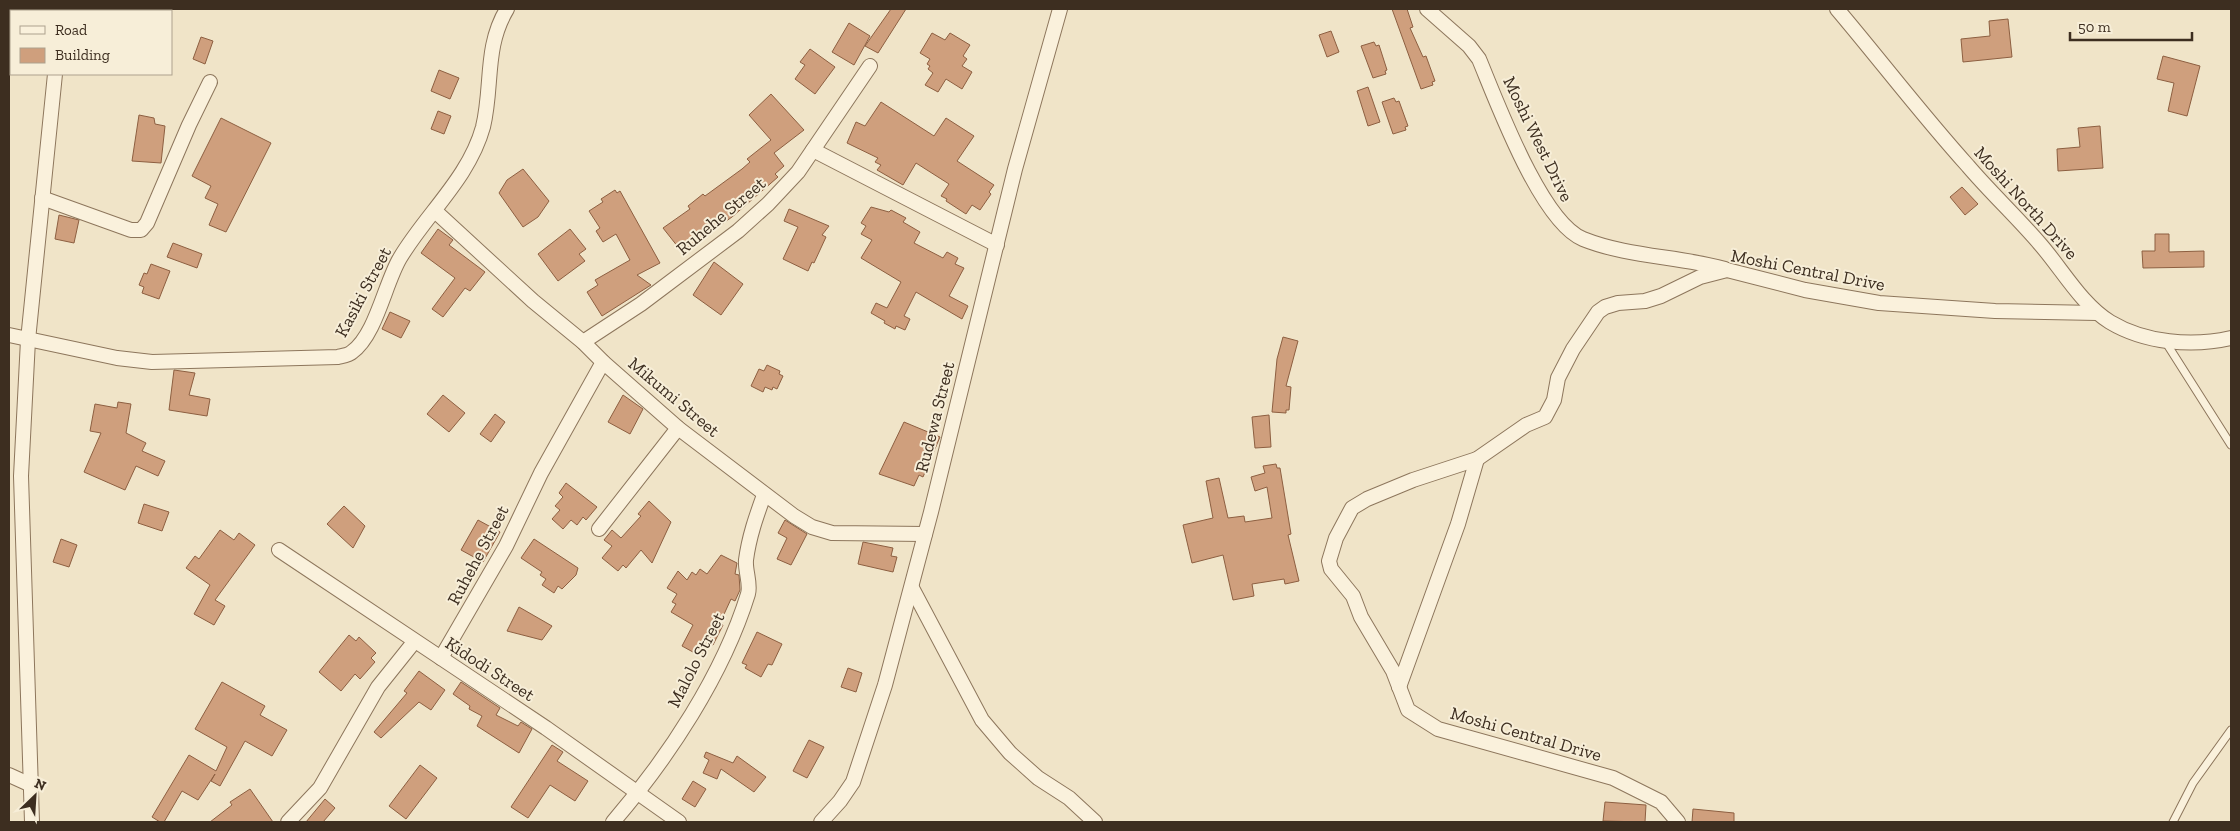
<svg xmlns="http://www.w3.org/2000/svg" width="2240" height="831" font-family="'Zilla Slab',serif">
<rect width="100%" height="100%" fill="#f0e4c8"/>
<g fill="#cf9f7d" stroke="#8d5f41">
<path d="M891 9H906L878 53 865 46Z"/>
<path d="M1392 9H1407L1413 27 1410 28 1423 57 1426 56 1435 81 1432 82 1433 85 1421 89Z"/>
<path d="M2008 19 2012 57 1963 62 1961 39 1990 36 1989 21Z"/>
<path d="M849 23 870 36 854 65 832 52Z"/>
<path d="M1331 31 1339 52 1327 57 1319 35Z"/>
<path d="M932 33 945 40 950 33 970 45 963 56 967 59 962 66 972 72 962 89 946 79 938 92 925 85 933 73 928 69 930 66 927 64 930 59 920 53Z"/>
<path d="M201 37 213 41 205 64 193 59Z"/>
<path d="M1374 42 1376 46 1379 45 1387 70 1385 71 1386 74 1373 78 1361 46Z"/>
<path d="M810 49 835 67 815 94 795 79 805 65 800 62Z"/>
<path d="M2163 56 2200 66 2187 116 2168 111 2174 83 2157 79Z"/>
<path d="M439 70 459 78 450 99 431 91Z"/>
<path d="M1368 87 1380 122 1368 126 1357 91Z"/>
<path d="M771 94 804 130 774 153 784 166 775 174 778 177 732 217 682 252 663 228 690 209 688 206 703 194 705 196 742 169 750 162 747 159 771 140 749 115Z"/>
<path d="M1394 98 1396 102 1399 101 1408 126 1405 127 1406 130 1393 134 1382 102Z"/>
<path d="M881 102 934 136 946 118 974 136 957 161 994 185 989 192 991 194 980 210 972 205 966 214 946 201 947 199 941 196 949 184 916 163 903 185 877 170 881 165 875 162 878 158 847 143 856 122 865 126Z"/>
<path d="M438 111 451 116 444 134 431 129Z"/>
<path d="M139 115 154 118 155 124 165 126 161 163 132 161Z"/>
<path d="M221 118 271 143 226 232 209 225 218 204 205 198 211 186 192 176Z"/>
<path d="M2100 126 2103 168 2058 171 2057 149 2080 147 2078 128Z"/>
<path d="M523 169 549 201 538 217 523 227 499 193 507 180Z"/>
<path d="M1962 187 1978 204 1965 215 1950 197Z"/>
<path d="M615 190 617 193 620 191 660 263 637 275 651 285 602 316 587 292 598 285 595 280 630 260 616 234 603 242 596 231 600 228 589 211 603 202 601 199Z"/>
<path d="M871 207 889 212 891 210 906 218 903 222 920 232 914 243 943 258 947 252 958 258 955 264 964 268 949 296 968 306 962 319 916 292 904 316 910 319 905 330 896 326 895 329 884 323 885 321 871 313 876 303 887 308 901 282 861 258 872 240 861 234 866 226 861 223Z"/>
<path d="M789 209 829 226 822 235 826 237 814 263 812 262 808 271 783 259 798 227 784 221Z"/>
<path d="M59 215 79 220 74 243 55 239Z"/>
<path d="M438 229 453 240 449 245 485 272 470 291 465 288 443 317 432 309 455 278 421 253Z"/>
<path d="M570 229 586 249 579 254 585 261 558 281 538 254Z"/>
<path d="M2155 234H2169V252L2204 251V267L2143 268 2142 251H2155Z"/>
<path d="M173 243 202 254 197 268 167 257Z"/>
<path d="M714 262 743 284 721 315 693 295Z"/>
<path d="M151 264 170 271 159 299 142 293 144 287 139 285 144 273 147 274Z"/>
<path d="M390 312 410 321 401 338 382 329Z"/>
<path d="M1283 337 1298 341 1286 386 1291 387 1289 410H1286V413L1272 412 1277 359Z"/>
<path d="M767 365 780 371 779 374 783 376 777 389 773 387 772 390 765 387 763 392 751 386 759 369 764 371Z"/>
<path d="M174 370 195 373 189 395 210 399 207 416 169 410Z"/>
<path d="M443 395 465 413 449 432 427 414Z"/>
<path d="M623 395 643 409 630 434 608 422Z"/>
<path d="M118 402 131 404 126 433 146 443 142 451 165 461 158 476 136 466 125 490 84 472 101 433 90 431 95 404 117 408Z"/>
<path d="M495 414 505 422 491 442 480 434Z"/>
<path d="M1269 415 1271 447 1255 448 1252 417Z"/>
<path d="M904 422 940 437 923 477 919 475 914 486 879 474Z"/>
<path d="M1276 464 1277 468H1280L1291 534 1288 535 1299 581 1285 584 1284 579 1252 584 1254 596 1233 600 1223 555 1192 563 1183 525 1213 518 1206 481 1219 478 1228 518 1244 516 1245 522 1272 518 1267 487 1255 491 1251 477 1265 473 1263 466Z"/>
<path d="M566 483 597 507 586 520 583 517 577 525 571 520 563 529 552 519 560 510 555 506 563 497 559 493Z"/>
<path d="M649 501 671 522 652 563 641 550 626 568 623 565 618 571 602 558 612 546 604 540 612 530 621 538 641 516 638 514Z"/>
<path d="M144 504 169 512 162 531 138 523Z"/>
<path d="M344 506 365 526 353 548 327 524Z"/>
<path d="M478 520 500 532 483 562 461 550Z"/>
<path d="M785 520 807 534 791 565 777 559 787 538 778 533Z"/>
<path d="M220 530 234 540 239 533 255 545 215 600 225 606 214 625 194 614 210 585 186 568 195 556 199 559Z"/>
<path d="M61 539 77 545 69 567 53 562Z"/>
<path d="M534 539 578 568 576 575 562 589 558 586 554 593 542 585 546 579 540 575 542 572 521 558Z"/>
<path d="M863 542 893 548 891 556 897 557 893 572 858 564Z"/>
<path d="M721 555 737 563 735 574 739 575 740 590 735 601 731 599 720 623 723 625 713 645 709 643 702 657 682 646 693 625 671 612 676 604 672 602 677 594 667 588 678 571 687 580 692 572 696 575 700 569 707 574Z"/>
<path d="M519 607 552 626 542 640 507 631Z"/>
<path d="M757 632 782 644 772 665 768 664 761 677 745 668 747 665 742 663Z"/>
<path d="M349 635 356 641 359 637 376 653 371 658 375 662 360 679 355 674 341 691 319 672Z"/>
<path d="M848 668 862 673 856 692 841 687Z"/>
<path d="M419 671 445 690 431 710 419 702 381 738 374 732 407 693 404 691Z"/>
<path d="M222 682 265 706 260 715 287 730 272 756 245 741 220 786 211 781 215 774 198 800 182 791 164 822H160L152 817 189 755 216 771 227 747 195 729Z"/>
<path d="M461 682 500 708 496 715 518 726 521 722 532 729 519 753 477 726 482 716 469 709 470 706 453 694Z"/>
<path d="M809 740 824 747 807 778 793 771Z"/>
<path d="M552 745 563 752 557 761 588 781 575 801 550 785 528 818 511 807Z"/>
<path d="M706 752 733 763 737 756 766 777 754 792 721 769 717 779 703 773 709 760 704 757Z"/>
<path d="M420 765 437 778 406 819 389 806Z"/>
<path d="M693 781 706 789 695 807 682 799Z"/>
<path d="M250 789 273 822H210L232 805 230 802Z"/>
<path d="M325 799 335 808 323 822H306Z"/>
<path d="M1605 802 1646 805 1645 822 1603 821Z"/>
<path d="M1693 809 1734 813V822H1692Z"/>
</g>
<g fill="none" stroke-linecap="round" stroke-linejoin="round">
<g stroke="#8d765c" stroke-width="9">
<g id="service">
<path d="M2165 341 2231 445"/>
<path d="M2173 822 2193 783 2231 730"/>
</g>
</g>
<g stroke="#8d765c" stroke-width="16">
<g id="minor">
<path d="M1427 9 1469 46 1479 59C1497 102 1541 222 1583 239 1628 257 1678 256 1725 269"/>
<path d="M1837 9C1881 61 1922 115 1968 166 1991 193 2017 217 2040 244 2062 269 2081 304 2110 322 2145 343 2192 347 2231 338"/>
<path d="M64 11V9"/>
<path d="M9 38H11"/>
<path d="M813 150 997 245"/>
<path d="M42 198 131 230H141L147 223 189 125 210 82"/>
<path d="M435 211 533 301 583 342 603 362 678 428 794 516 812 527 832 533 925 534"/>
<path d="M9 335 117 358 152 362 338 357C342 356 349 355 352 352 376 335 385 283 400 258 426 214 469 178 483 127 493 86 484 47 507 9"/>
<path d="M583 342 641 304 738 231 768 204 798 172 870 66"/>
<path d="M599 529 678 428"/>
<path d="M279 550 546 728 679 822"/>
<path d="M912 588 982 720 1010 753 1038 778 1069 798 1095 822"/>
<path d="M441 658 506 546 541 473 603 362"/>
<path d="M1399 687 1458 524 1477 459"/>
<path d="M9 775 31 785"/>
<path d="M32 822 21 476 28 340 55 74"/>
<path d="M288 822 320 788 378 687 414 642"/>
<path d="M613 822C668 758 723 675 748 594 751 584 745 571 746 560 749 537 756 517 764 495"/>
<path d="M821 822 840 801 853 782 885 685 931 512 1015 169 1060 9"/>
<path d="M1678 822 1661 802 1613 778 1438 729 1408 710 1393 671 1361 617 1353 596 1331 569 1329 561 1336 538 1352 508 1367 499 1413 480 1477 459 1526 425 1545 417 1554 400 1558 378 1573 349 1598 312 1605 307 1618 303 1645 301 1661 296 1700 277 1727 270 1805 290 1879 303 1995 311 2097 313"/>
</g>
</g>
<use href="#service" stroke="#faf1dc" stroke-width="7"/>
<use href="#minor" stroke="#faf1dc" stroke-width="14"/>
</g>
<g text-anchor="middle" stroke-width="4" stroke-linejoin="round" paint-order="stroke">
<g font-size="18" fill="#3d2e20" stroke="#f7eed8">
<text transform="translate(1538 139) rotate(64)" y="6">Moshi West Drive</text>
<text transform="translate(2026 203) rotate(48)" y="6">Moshi North Drive</text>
<text transform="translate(721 216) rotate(-40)" y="6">Ruhehe Street</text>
<text transform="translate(1808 270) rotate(11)" y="6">Moshi Central Drive</text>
<text transform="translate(363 292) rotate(-62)" y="6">Kasiki Street</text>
<text transform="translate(674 397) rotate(40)" y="6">Mikumi Street</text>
<text transform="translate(935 417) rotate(-76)" y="6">Rudewa Street</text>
<text transform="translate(478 555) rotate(-62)" y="6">Ruhehe Street</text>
<text transform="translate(696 660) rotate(-63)" y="6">Malolo Street</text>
<text transform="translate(490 669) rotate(33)" y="6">Kidodi Street</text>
<text transform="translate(1526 734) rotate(16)" y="6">Moshi Central Drive</text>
</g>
</g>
<rect width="2240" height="831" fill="none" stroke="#3d2e20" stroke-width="20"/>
<rect x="10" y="10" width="162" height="65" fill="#f7eed8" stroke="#ada18e"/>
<rect x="20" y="26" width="25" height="8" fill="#faf1dc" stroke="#ada18e"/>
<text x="55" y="35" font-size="15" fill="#3d2e20">Road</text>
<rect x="20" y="48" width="25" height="15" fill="#cf9f7d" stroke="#ada18e"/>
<text x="55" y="60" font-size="15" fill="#3d2e20">Building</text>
<g transform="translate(35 796) rotate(25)" stroke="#f7eed8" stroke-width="4" paint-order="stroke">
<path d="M0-4L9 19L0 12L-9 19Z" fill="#3d2e20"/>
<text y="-8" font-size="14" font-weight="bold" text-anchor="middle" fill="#3d2e20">N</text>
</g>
<path d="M2070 32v8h122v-8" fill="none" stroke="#3d2e20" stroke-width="2.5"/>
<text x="2078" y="32" font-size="15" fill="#3d2e20" stroke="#f7eed8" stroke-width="4" paint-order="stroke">50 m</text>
</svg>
